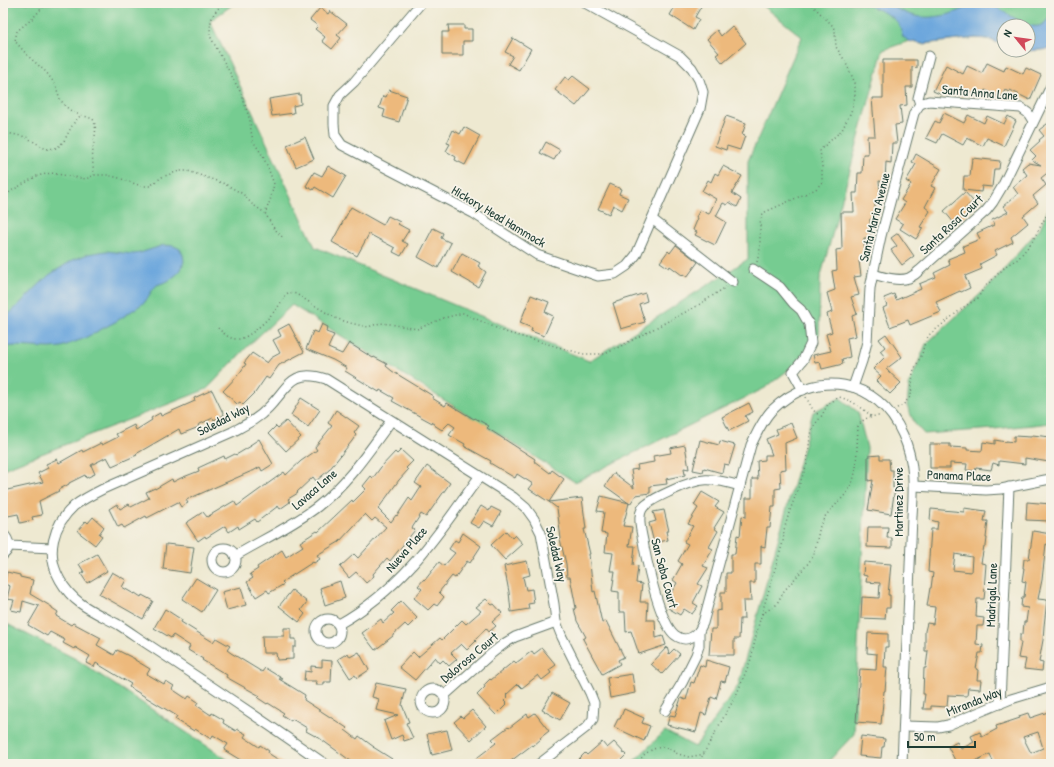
<svg xmlns="http://www.w3.org/2000/svg" width="1054" height="767" font-family="'Patrick Hand',sans-serif">
<rect width="100%" height="100%" fill="#f7f3e8"/>
<filter id="ink" filterUnits="userSpaceOnUse"><feTurbulence type="fractalNoise" baseFrequency=".025" numOctaves="2"/><feDisplacementMap in="SourceGraphic" scale="8" xChannelSelector="R" yChannelSelector="G"/><feConvolveMatrix kernelMatrix="1 2 1 2 8 2 1 2 1" color-interpolation-filters="sRGB"/></filter>
<filter id="wash" filterUnits="userSpaceOnUse"><feTurbulence type="fractalNoise" baseFrequency=".012" numOctaves="4" result="noise"/><feDisplacementMap in="SourceGraphic" scale="16" xChannelSelector="R" yChannelSelector="G"/><feGaussianBlur stdDeviation="0.9" result="paint"/><feColorMatrix in="noise" values="0 0 0 0 0 0 0 0 0 0 0 0 0 0 0 0 0 1.4 0 .05"/><feComposite in="paint" operator="in"/></filter>
<g filter="url(#wash)">
<rect width="100%" height="100%" fill="#eee9d1"/>
<g fill="#76cc91" stroke="#4a8462">
<path d="M3 3H235L210 21 315 247 589 361 748 259V161L802 37 760 3H1051V49L1026 51 1022 50H1028V26H1004V45L988 39 976 38 922 44 909 41 883 50 820 279 819 334 796 364 765 388 575 482 292 305 247 347 207 389 3 469Z"/>
<path d="M1051 203V423L994 429 924 434 915 424 907 406 909 385 926 344 989 286 1040 228Z"/>
<path d="M840 398 858 412 867 448 854 734 826 764H631L665 731 695 747 738 686 813 412Z"/>
<path d="M3 622 76 659 234 764H6L3 762Z"/>
</g>
<g fill="#6da7dd" stroke="#467288">
<path d="M862 3C870 3 879 2 886 3 890 4 894 7 897 9 909 15 918 18 932 17 938 16 944 16 950 14 962 10 975 2 988 4 1003 7 1029 34 1043 24 1046 22 1049 18 1051 15V49L1026 51 1022 50H1028V26H1004V45L988 39 976 38 922 44 909 41 903 37C902 34 901 30 900 27 896 15 873 8 862 3Z"/>
<path d="M164 245 174 246 180 249 183 255 184 261 181 270 176 275 168 281 157 285 153 289 145 302 117 321 83 339 61 347 50 348 15 346 3 347V320L49 275 73 260 88 254 106 251 133 254 140 253Z"/>
</g>
<g id="blocks">
<g fill="#edb97b" fill-rule="evenodd">
<path d="M677 3H703L695 17 699 19 693 30 670 15Z"/>
<path d="M320 8 328 14 330 11 347 24 337 35 341 38 332 49 322 41 325 37 315 29 318 26 310 20Z"/>
<path d="M448 25H464V29H472V41H463V55H442V32H449Z"/>
<path d="M732 26 746 43 723 63 716 55 719 53 707 39 717 30 721 36Z"/>
<path d="M513 38 531 49 519 70 508 64 513 56 505 52Z"/>
<path d="M883 60H917V68L912 67V87H906L907 105 900 106 902 124 895 125 897 143H892L891 163 886 162 885 182 879 181 881 200H875V219H870V238H864L865 261H859L861 276 854 277 859 295 851 297 857 314 852 316 856 336 847 338 850 357 842 359 843 364 822 369 820 362 815 363 813 355 831 351 826 334 832 332 827 314 832 312 827 293 835 290 832 271 837 270 836 250 842 249 841 212H854L853 193H857L858 173H862L863 154H868L867 136H875L872 98H883Z"/>
<path d="M987 63 1004 71 1006 66 1023 74 1026 68 1041 75 1030 100 1010 90 1009 92 1005 90 1001 98 985 90 981 97 965 89 962 96 945 87 942 95 933 91 946 65 963 74 967 66 982 73Z"/>
<path d="M573 76 590 89 576 106 555 90 565 77 569 80Z"/>
<path d="M389 90 407 96 399 122 383 117 385 110 379 108 383 96 386 97Z"/>
<path d="M300 94 301 104 293 106 294 113 272 116 269 99Z"/>
<path d="M944 113 964 123 968 115 984 123 987 116 1004 124 1008 116 1016 121 1004 146 987 138 983 146 967 138 963 145 942 134 937 143 926 138 935 121 939 123Z"/>
<path d="M726 116 746 123 742 135 745 136 740 150 727 146 726 150 715 146Z"/>
<path d="M1051 121V170L1041 178 1046 185 1033 196 1038 203 1023 216 1028 223 1011 237 1013 242 995 251 997 255 980 264 982 269 965 276 970 288 961 292 960 291 936 302 941 312 910 325 908 320 890 327 883 308 887 306 884 298 894 294 896 300 921 289 919 284 936 277 934 273 950 265 948 259 965 252 963 246 980 239 977 233 994 225 992 220 1008 212 1003 206 1018 194 1013 187 1027 175 1022 168 1028 163 1041 165 1032 160 1036 156 1030 150 1040 141 1039 140 1044 136 1039 130Z"/>
<path d="M464 127 480 136 465 165 455 160 456 157 446 151 450 144 447 143 453 130 460 134Z"/>
<path d="M305 137 314 159 296 167 287 145Z"/>
<path d="M546 142 560 150 554 160 540 153Z"/>
<path d="M916 154 941 169 931 186 935 188 925 207 930 211 920 227 923 228 916 239 900 229 903 224 895 219 905 203 901 200 911 184 906 181 916 164 912 162Z"/>
<path d="M972 158 1000 161 999 169H994L992 187 982 186 981 192 963 190 964 176H970Z"/>
<path d="M328 166 346 176 333 198 315 187 313 190 306 186 314 172 322 176Z"/>
<path d="M723 166 742 176 732 193 741 199 737 207 729 202 727 205 723 203 716 216 726 222 715 245 695 235 697 232 693 230 698 218 696 217 700 210 709 214 716 199 702 191 708 180 711 182 715 173 718 175Z"/>
<path d="M610 184 621 189 619 194 628 198 622 210 613 205 609 214 598 209Z"/>
<path d="M965 192 973 201 965 209 968 213 955 224 944 211Z"/>
<path d="M351 207 383 225 388 216 400 222 398 224 409 230 402 241 408 244 401 256 393 252 395 248 369 234 357 256 332 242Z"/>
<path d="M433 228 443 233 441 238 451 243 438 268 418 257Z"/>
<path d="M898 233 914 256 902 265 891 250 897 246 891 238Z"/>
<path d="M676 245 698 262 687 277 683 274 682 275 670 266 669 268 660 262 668 251 670 253Z"/>
<path d="M462 253 480 263 478 266 486 272 478 287 452 272Z"/>
<path d="M645 293 647 301 639 304 645 322 621 329 613 303Z"/>
<path d="M531 295 549 302 545 312 553 316 544 336 531 331 532 328 520 323Z"/>
<path d="M289 324 304 352 279 365 269 379 266 377 255 393 243 405 240 402 237 404 223 391 239 374 246 364 244 363 252 353 267 363 271 358 280 353 273 340 281 336 278 330Z"/>
<path d="M322 324 328 327 326 332 334 335 328 348 342 354 349 343 373 358 374 357 387 364 386 366 392 371 433 396 432 398 445 406 447 403 474 419 475 418 489 426 487 428 535 459 534 461 550 473 552 470 564 479 549 502 529 489 533 484 517 474 515 478 490 463 491 461 464 446 465 444 449 435 455 427 449 423 442 430 434 425V424L392 401 394 398 380 390 379 392 345 371 347 368 333 360 306 349 313 331 318 333Z"/>
<path d="M886 334 902 357 886 369 901 383 890 394 876 381 881 376 873 369 885 357 880 351 885 347 879 339Z"/>
<path d="M212 390 224 415 214 420 213 418 198 425 199 427 181 434 179 429 136 454 137 455 112 466 107 457 91 465 95 474 86 478 85 475 69 483V484L58 490 59 491 39 501 42 515 32 517 33 520 20 523 18 514 3 517V491L43 482 38 473 48 468 46 464 57 459 59 463 82 450 83 452 101 443 102 445 118 437 116 434 134 425 136 430 152 420 151 418 160 413 161 416 195 401 194 398Z"/>
<path d="M301 398 320 410 308 427 291 415Z"/>
<path d="M749 403 753 412 745 416 748 421 729 431 722 417Z"/>
<path d="M336 410 359 426 354 433 356 435 352 441 329 470 316 481 313 477 297 492 298 493 288 499 290 502 280 509 278 506 257 522 255 519 239 529 238 526 229 532 225 526 206 538 205 536 198 541 186 523 203 512 207 517 234 501 237 506 259 490 284 472 286 475 301 461 317 450 315 447 332 426 328 423Z"/>
<path d="M286 421 301 437 286 451 269 433 276 426 278 428Z"/>
<path d="M791 423 797 438 785 443 786 469 780 470 781 488 775 489V507H772L770 528H767L765 547 761 546V564H755V583H750L751 601H743L744 619H740L739 639H734V655H709L711 629H716V611L721 610V592H726V573H731V554H735L737 535 740 536 742 516 746 517V498H752V479H758L757 461 765 460V455H772L766 439 778 434 776 429Z"/>
<path d="M1032 435 1051 437 1049 462 1025 458V464L999 461V465L993 463 991 470 976 468 975 471 966 470 967 464 950 463V468H930V444H950V447L967 448V450L982 451 983 442 995 444V440L1006 442V441L1014 442V436L1031 437Z"/>
<path d="M259 439 273 464 262 471 260 467 253 471H252L186 500 188 503 181 507 178 502 147 518 146 516 124 528 122 525 118 527 109 509 117 504 120 509 129 504 131 507 149 498 146 492 155 488V489L172 479 173 482 181 478 199 471 198 468 224 456 225 459 235 454 236 455 251 446 250 445Z"/>
<path d="M700 440 719 445 720 441 735 445 729 465 724 464 722 473 704 468 703 472 693 470Z"/>
<path d="M685 445 689 469 684 468 685 475 666 479 667 484 650 486V493L636 495 630 504 605 486 614 473 634 488 631 470 638 469 637 465 654 462 653 456 671 453 670 448Z"/>
<path d="M401 450 413 461 406 468 408 470 399 480 378 509 391 522 396 515 397 516 409 498 412 501 421 487 415 483 427 466 450 483 426 517 421 514 412 528 415 530 398 551 390 561 387 558 373 574 374 576 366 583 356 572 349 578 340 567 354 554 358 558 386 527 375 518 372 521 365 514 339 542 317 555 320 559 314 563 313 562 282 582 284 584 269 593 267 590 256 597 247 582 253 578 250 574 258 569 257 567 282 550 286 557 303 546 300 542 317 531 318 532 352 500 353 502 366 489 363 486 371 476 373 478 381 467 395 452 397 454Z"/>
<path d="M880 455V459H889L890 470H893V488H895L891 514 868 510 873 480 868 481V456Z"/>
<path d="M702 492 719 502 715 507 724 512 714 528 718 531 709 547 713 549 703 566 708 568 698 584 702 586 693 603 698 606 692 614 684 609 680 615 668 608 672 601 668 598 677 583 673 580 682 564 678 561 688 544 684 542 693 526 688 524 698 508 694 505Z"/>
<path d="M601 496 629 503 623 526 632 527 629 546H635L633 565 638 566 636 583 642 584 640 602H648L647 620H655L656 638 663 636 666 645 639 654 631 631 626 632 625 612H619V592L612 591 615 571H610L613 553 605 552 607 534 601 533 604 512 597 511Z"/>
<path d="M582 498 586 529H584L590 554H589L593 592 595 591 602 623 606 621 624 657 618 660 620 664 602 674 583 639 586 637 577 621 574 608H576L570 577H567L566 564 560 539H561L557 508 549 502Z"/>
<path d="M1027 502 1051 504 1050 521 1026 520Z"/>
<path d="M481 506 489 511 491 507 501 512 493 526 484 521 479 528 470 523Z"/>
<path d="M964 508 986 511 984 521H988L986 538H987L986 546H984L981 563 986 564 984 590H985L984 599H977L976 617 984 618 983 626H977L976 644 983 645 982 653H979L976 669 978 670 977 680H981L980 689 968 688 967 696 948 695 947 707 931 706V709H923L925 694H923L924 668H926L928 651H925V631L927 623 933 624 935 607 927 606 930 588H931L933 573 928 572 931 529H937L938 522 930 520 931 509 964 512ZM955 554 972 557 971 572 953 570Z"/>
<path d="M664 510 669 531H666L668 540 654 543 649 523 656 521 653 512Z"/>
<path d="M93 517 104 527 99 534 102 536 95 545 77 531 86 521 88 523Z"/>
<path d="M868 527H888L887 538H892V548L867 547Z"/>
<path d="M506 531 512 538 515 535 523 544 505 560 491 545Z"/>
<path d="M1033 531 1051 534 1049 545 1046 544 1042 580 1038 599 1047 600 1044 626 1043 640 1039 662 1043 663 1042 671 1024 669 1026 659 1018 658 1021 643 1020 642V634H1023L1024 622H1026L1028 608 1021 607 1022 597H1024L1026 582 1022 581 1024 568H1023L1024 559H1029Z"/>
<path d="M463 533 481 546 470 563 467 561 455 578 452 576 439 592 444 597 437 606 434 604 428 610 414 598 422 589 418 586 424 579 425 580 439 562 444 566 455 553 449 549 455 540 458 542Z"/>
<path d="M166 544 194 547 190 573 163 569Z"/>
<path d="M97 554 107 571 87 583 81 574 84 572 79 564Z"/>
<path d="M527 561 530 575 523 577 526 590 532 589 534 603 528 604 529 609 511 612 509 592 504 566Z"/>
<path d="M864 562 891 564 888 595H890V608H886L885 619 861 618 862 597 879 598 880 583 866 582 867 576 863 575Z"/>
<path d="M7 572 20 575V577L33 580 30 594 52 607V608L58 612 56 616 71 625 73 623 101 638 97 645 114 655 117 650 135 659V660L150 669 147 674 164 684 166 681 174 686 172 689 187 699 189 696 198 702 196 705 211 715 212 713 224 720 223 723 236 731 237 729 246 734 244 737 259 747 260 745 269 751 268 753 285 764H247L224 750 228 744 213 735 211 739 195 729 194 731 175 719 177 716 129 687 131 684 96 663 94 667 86 663 90 656 75 647 74 649 63 643 65 640 50 632 47 636 28 625 39 606 23 601 21 612 11 610 14 600 7 599 10 586 4 584Z"/>
<path d="M112 572 126 580 122 587 134 594 135 593 141 597 142 595 153 601 143 619 99 594Z"/>
<path d="M196 578 216 590 202 612 182 599Z"/>
<path d="M340 581 345 598 325 605 320 588Z"/>
<path d="M241 587 246 605 227 610 222 592Z"/>
<path d="M292 590 307 602 301 610 305 614 299 622 279 606Z"/>
<path d="M486 599 492 605 494 604 502 613 492 622 496 626 489 632 486 628 475 640 476 641 467 650 461 644 451 653 457 659 449 666 443 660 440 663 435 657 415 680 399 667 413 652 418 657 440 638 442 640 462 620 466 624 481 611 476 607Z"/>
<path d="M401 601 417 618 408 627 405 624 393 635V636L375 650 362 633 381 619 383 623 394 613 391 611Z"/>
<path d="M165 609 182 620 181 622 213 642 216 638 230 646 227 650 231 653 262 672 265 668 283 679H279L305 695 304 700 347 728 345 730 357 739 359 736 374 747H373L392 759 389 764H355L315 735V736L306 731 307 728 292 719 291 721 282 715 284 713 268 703 267 704 258 698 260 696 226 677 227 675 202 660 203 659 188 650 190 646 173 635 171 638 154 628Z"/>
<path d="M284 628H291V639H296V647H293V659L277 660 276 653H263L262 636H284Z"/>
<path d="M868 633 888 634V647H885L884 667H887L885 691H884L881 724 856 722 860 669 876 670 877 654 867 653Z"/>
<path d="M667 647 669 654 674 649 680 654 662 674 651 664Z"/>
<path d="M542 648 556 665 549 670 551 673 542 680 538 675 522 688 518 684 506 695 508 697 504 701 507 704 496 715 477 695 485 687 484 685 490 679 491 680 514 661 516 663 532 651 534 654Z"/>
<path d="M359 652 369 670 357 678 355 675 350 678 338 659 348 653 350 657Z"/>
<path d="M322 660 332 661 331 682H324V685H316L317 681H304L305 671 311 672V666L322 667Z"/>
<path d="M706 660 729 667 725 682 721 681 716 699 711 697 706 715 701 713 696 732 667 725 670 715 675 716 681 698 686 700 691 682 694 683 700 665 705 667Z"/>
<path d="M632 674 635 693 610 698 607 678Z"/>
<path d="M376 683 406 689 402 705 409 722 406 723 413 738 404 741 402 735 391 740 384 721 398 715 376 710 379 699 372 697Z"/>
<path d="M552 693 570 703 560 720 542 710Z"/>
<path d="M624 709 644 718 642 723 650 726 644 741 614 727 618 719H620Z"/>
<path d="M472 710 486 726 471 740 454 722 461 716 463 718Z"/>
<path d="M1051 711V764H994L990 754 969 764H957L948 747 957 742 961 749 974 742 971 736 980 732 982 737 997 729 996 726 1020 718 1019 716 1028 713 1030 718ZM1038 732 1043 748 1031 753 1023 737Z"/>
<path d="M535 713 549 731 540 738 541 739 533 746 532 745 507 764H469L496 743 492 739 508 727 509 728 527 714 529 717Z"/>
<path d="M447 730 452 750 432 755 427 734Z"/>
<path d="M861 736 885 739 884 747H882L881 758 859 756Z"/>
<path d="M602 742 607 748 614 742 626 755 617 764H574L585 753 587 755Z"/>
</g>
</g>
</g>
<g filter="url(#ink)">
<use href="#blocks" fill-opacity="0" stroke="#67796b" stroke-width="1"/>
<g fill="none" stroke-linecap="round" stroke-linejoin="round">
<g stroke="#67796b" stroke-width="11">
<g id="minor">
<path d="M421 3 354 82 340 95 334 106V124L335 135 342 145 473 213 537 255 598 276 615 274 627 266 636 255 700 109 703 92 699 80 692 68 680 56 585 3"/>
<path d="M920 104 929 101 1021 108 1028 113 1033 121"/>
<path d="M652 219 733 282"/>
<path d="M753 269 780 287 793 303 801 310 809 324 811 343 803 360 793 372 803 390"/>
<path d="M873 274C883 277 898 282 909 278 913 276 917 273 920 270L986 211 993 202 1002 187 1051 86"/>
<path d="M853 387 862 361 867 342 870 288 881 236 914 113 920 104 918 98 929 56"/>
<path d="M914 486 986 490 1001 489 1045 480 1051 479"/>
<path d="M3 534C10 540 11 549 3 555"/>
<path d="M9 546 52 548"/>
<circle cx="224" cy="560" r="12"/>
<path d="M235 556C262 540 292 526 317 507 347 484 369 451 391 421"/>
<circle cx="328" cy="631" r="12"/>
<path d="M339 624C366 609 391 588 412 565 437 538 458 506 479 477"/>
<path d="M699 631C692 639 684 642 675 635 660 623 648 567 644 547 643 538 639 527 640 517 640 514 641 511 642 509 647 501 665 494 673 490 701 477 711 477 740 486"/>
<circle cx="433" cy="701" r="12"/>
<path d="M444 696 491 654 505 643 515 637 556 622"/>
<path d="M1000 704 1009 487"/>
<path d="M665 711 682 683 696 655 699 646V631L703 623 751 445C757 433 762 421 771 411 815 367 878 378 903 435 915 462 914 487 912 516L902 764"/>
<path d="M904 726 938 727 948 725 1011 699 1051 687"/>
<path d="M325 764C268 724 210 685 152 647 141 640 130 632 119 625 95 612 74 605 60 580 45 554 53 525 74 506 83 499 93 494 103 489L232 432C245 425 258 419 268 408 289 387 291 368 326 379L513 497 526 508 534 519 541 533 554 604 556 622 562 637 590 693 594 703 593 719 587 727 539 764"/>
</g>
</g>
<g stroke="#67796b" stroke-width="1.5" stroke-dasharray="1 3" stroke-linecap="butt">
<path d="M45 3 43 7 32 19 17 31 15 41 28 56 46 72 55 84 60 99 65 106 74 113 81 115"/>
<path d="M225 3C211 13 210 20 210 36L242 95 250 121 251 131 253 141 263 156 268 168 274 184 270 201 265 213 273 227 284 239"/>
<path d="M3 132 26 137 46 149 57 148 64 141 73 124 81 115 93 119C98 130 94 138 93 150 92 158 93 166 94 175"/>
<path d="M3 198 11 191 37 176 51 173 86 179 94 175H107L119 178 141 186H150L162 177 179 171H188L225 184 243 194 252 204 265 213"/>
<path d="M757 262 760 249V223L763 213 816 189 822 182V167L820 150 842 130 851 112 855 96V83L845 61 836 47 835 32 833 26 810 3"/>
<path d="M218 328C223 333 229 339 237 339 249 340 271 316 278 307 282 301 284 296 289 292L296 294 335 318 350 323 368 327 380 323 390 324 417 329 444 318 463 313 505 332 583 354H605L619 347 697 306 726 287"/>
<path d="M806 397 813 410 820 416"/>
<path d="M897 408 903 405 911 396 913 372 922 354 925 342 929 335 964 307 978 298 983 289 1007 265 1018 259 1032 242 1051 207"/>
<path d="M762 614 776 605 784 591 806 566 814 555 817 540 820 526 826 515 846 494 853 481 856 469 858 426C864 418 870 416 879 416"/>
<path d="M636 764 645 754 653 749 662 747 668 748 678 754 689 757 704 754"/>
<path d="M698 764 727 711 736 696 751 659 759 623 783 542 784 530 789 513 807 464 810 437 815 424 821 417 828 404 839 397C853 401 860 406 871 416"/>
</g>
<use href="#minor" stroke="#fff" stroke-width="9"/>
</g>
</g>
<g text-anchor="middle" stroke-width="3.5" stroke-linejoin="round" paint-order="stroke">
<g font-size="13" fill="#1f3d34" stroke="#f7f3e8">
<text transform="translate(980 92) rotate(5)" y="5">Santa Anna Lane</text>
<text transform="translate(499 216) rotate(31)" y="5">Hickory Head Hammock</text>
<text transform="translate(874 217) rotate(-76)" y="5">Santa Maria Avenue</text>
<text transform="translate(951 224) rotate(-43)" y="5">Santa Rosa Court</text>
<text transform="translate(223 419) rotate(-27)" y="5">Soledad Way</text>
<text transform="translate(959 475) rotate(2)" y="5">Panama Place</text>
<text transform="translate(314 489) rotate(-41)" y="5">Lavaca Lane</text>
<text transform="translate(898 502) rotate(-90)" y="5">Martinez Drive</text>
<text transform="translate(406 549) rotate(-49)" y="5">Nueva Place</text>
<text transform="translate(557 554) rotate(77)" y="5">Soledad Way</text>
<text transform="translate(665 573) rotate(75)" y="5">San Saba Court</text>
<text transform="translate(991 595) rotate(-88)" y="5">Madrigal Lane</text>
<text transform="translate(469 657) rotate(-40)" y="5">Dolorosa Court</text>
<text transform="translate(974 701) rotate(-22)" y="5">Miranda Way</text>
</g>
</g>
<rect width="1054" height="767" fill="none" stroke="#f7f3e8" stroke-width="16"/>
<g transform="translate(1016 38) rotate(299)"><circle r="19" fill="#f7f3e8" stroke="#a1aaa0"/>
<path d="M0-3L7 15L0 10L-7 15Z" fill="#d1495b"/>
<text y="-6" font-size="11" font-weight="bold" text-anchor="middle" fill="#1f3d34">N</text>
</g>
<path d="M908 741v6h67v-6" fill="none" stroke="#1f3d34" stroke-width="2"/>
<text x="914" y="741" font-size="12" fill="#1f3d34" stroke="#f7f3e8" stroke-width="3" paint-order="stroke">50 m</text>
</svg>
